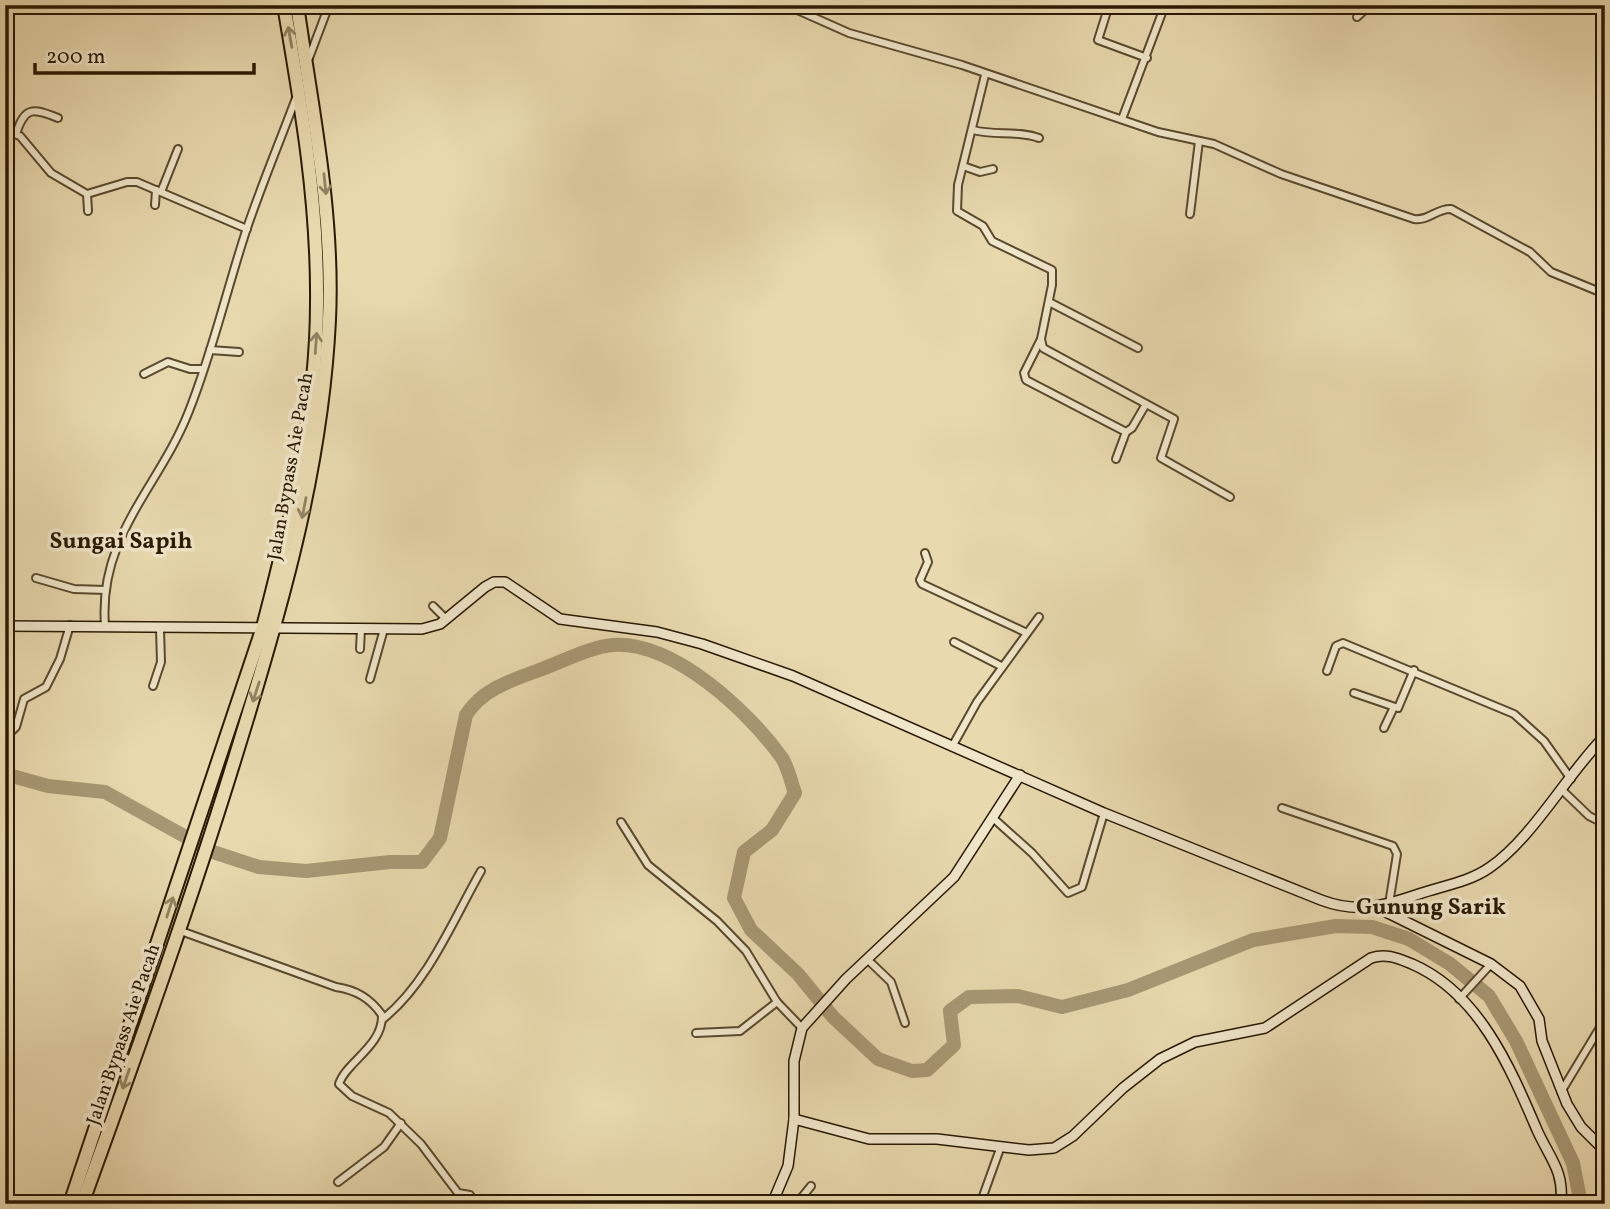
<svg xmlns="http://www.w3.org/2000/svg" width="1610" height="1209" font-family="Vollkorn,serif">
<rect width="100%" height="100%" fill="#e8d9ae"/>
<filter id="stains"><feTurbulence type="fractalNoise" baseFrequency=".00286" numOctaves="4"/><feColorMatrix values="0 0 0 0 .2 0 0 0 0 .09 0 0 0 0 .02 0 0 0 .5 -.17"/></filter>
<radialGradient id="worn" r=".72"><stop offset=".6" stop-color="#630" stop-opacity="0"/><stop offset="1" stop-color="#630" stop-opacity=".3"/></radialGradient>
<g fill="none" stroke-linecap="round" stroke-linejoin="round">
<path stroke="#a79874" stroke-width="14" d="M5 774 48 786 105 792 213 852 259 867 306 871 390 862H422L440 838 466 715C483 688 513 680 542 669 564 661 590 647 613 645 674 641 749 712 782 758 788 767 791 782 795 793L772 830 744 852 734 898 751 930 798 974 833 1017 878 1059 912 1071 927 1070 954 1045 950 1011 969 997 1018 996 1062 1007 1128 990 1253 940 1336 926 1372 927 1409 939 1450 964 1489 996 1516 1041 1573 1163 1581 1204"/>
<g stroke="#59492d" stroke-width="10">
<g id="street">
<path d="M786 5 849 33 962 65 1158 132 1214 144 1281 174 1414 219C1429 221 1437 208 1451 209L1530 252 1551 272 1605 294"/>
<path d="M1109 5 1098 40 1147 58"/>
<path d="M1357 17 1370 5"/>
<path d="M309 58 329 5"/>
<path d="M985 75 958 185 957 211 983 226 992 241 1052 270V285L1041 339 1043 348 1174 419 1161 458 1230 497"/>
<path d="M1122 119 1165 5"/>
<path d="M973 130C995 136 1017 130 1039 138"/>
<path d="M5 131 20 136 51 173 87 194 127 182H137L247 229"/>
<path d="M16 134C25 106 33 108 58 118"/>
<path d="M963 166 980 172 993 169"/>
<path d="M161 192 178 149"/>
<path d="M87 194 88 211"/>
<path d="M155 205 156 190"/>
<path d="M1190 214 1199 141"/>
<path d="M1049 302 1138 348"/>
<path d="M1040 341 1024 373 1026 380 1126 432 1132 428 1146 404"/>
<path d="M210 350 239 352"/>
<path d="M144 374 168 362 190 369H203"/>
<path d="M1116 459 1126 432"/>
<path d="M925 553 928 562 920 580 922 584 1027 633"/>
<path d="M36 578 74 589 106 590"/>
<path d="M433 606 446 619"/>
<path d="M105 625C98 536 160 486 189 411 213 351 227 288 247 228 262 184 280 141 296 98"/>
<path d="M954 642 1001 666"/>
<path d="M360 649 361 629"/>
<path d="M1327 671 1336 646 1343 643 1514 714 1544 741 1571 779"/>
<path d="M370 679 384 629"/>
<path d="M153 686 161 662 160 629"/>
<path d="M1354 693 1398 708 1414 670"/>
<path d="M1384 728 1394 707"/>
<path d="M5 738 16 727 24 699 46 687 60 659 70 625"/>
<path d="M953 745 977 702 1039 617"/>
<path d="M1561 789 1589 816 1605 824"/>
<path d="M1282 808 1393 846 1397 854 1389 904"/>
<path d="M993 818 1032 853 1068 893 1082 887 1104 813"/>
<path d="M621 822 648 865 717 921 746 951 777 1002"/>
<path d="M178 930 336 987C356 990 370 998 382 1015 383 1046 346 1062 339 1084L352 1096 389 1113 421 1144 458 1193 470 1195 474 1204"/>
<path d="M867 959 891 982 905 1023"/>
<path d="M1459 999 1491 964"/>
<path d="M383 1019C428 983 453 920 481 871"/>
<path d="M696 1033 740 1031 777 1002 802 1028"/>
<path d="M1561 1092 1605 1019"/>
<path d="M338 1182 384 1147 401 1123"/>
<path d="M798 1202 811 1186"/>
<path d="M991 1204 983 1196 1001 1146"/>
</g>
</g>
<g stroke="#291902" stroke-width="12">
<g id="secondary">
<path d="M5 626 422 629 440 624 485 587 494 582H505L560 619 657 632 702 644 793 676 1104 813 1321 900C1358 914 1384 906 1419 894 1442 886 1469 882 1489 868 1533 838 1567 774 1605 736"/>
<path d="M1378 908 1491 964 1520 986 1539 1019 1542 1041 1567 1104 1581 1127 1605 1151"/>
<path d="M794 1119 869 1139H937L1029 1150 1054 1148 1073 1136 1123 1088 1160 1059 1195 1042 1265 1028 1371 958C1386 953 1397 958 1412 964 1479 993 1510 1067 1537 1130 1550 1159 1564 1170 1561 1204"/>
<path d="M772 1204 788 1166 794 1119V1061L802 1028 846 979 954 877 1020 775"/>
</g>
</g>
<g stroke="#291902" stroke-width="16">
<g id="highway">
<path d="M70 1204 263 627C291 520 317 412 317 302 318 201 301 104 284 5"/>
<path d="M82 1204C137 1052 192 899 239 745 282 606 322 467 329 320 334 213 312 110 297 5"/>
</g>
</g>
<use href="#street" stroke="#f0e6ca" stroke-width="6"/>
<use href="#secondary" stroke="#f0e6ca" stroke-width="9"/>
<use href="#highway" stroke="#e8d9ae" stroke-width="12"/>
</g>
<defs><path id="oneway-shaft" d="M-6 0H5M1.5-3L5.5 0L1.5 3" fill="none" stroke-width="1.6" stroke-linecap="round" stroke-linejoin="round" transform="scale(1.75)"/></defs>
<g stroke="#928361">
<use href="#oneway-shaft" transform="translate(290 37) rotate(-100)"/>
<use href="#oneway-shaft" transform="translate(325 184) rotate(84)"/>
<use href="#oneway-shaft" transform="translate(316 343) rotate(-86)"/>
<use href="#oneway-shaft" transform="translate(304 508) rotate(101)"/>
<use href="#oneway-shaft" transform="translate(256 692) rotate(108)"/>
<use href="#oneway-shaft" transform="translate(170 907) rotate(-72)"/>
<use href="#oneway-shaft" transform="translate(126 1079) rotate(109)"/>
</g>
<g text-anchor="middle" stroke-width="7" stroke-linejoin="round" paint-order="stroke">
<g font-size="19" fill="#291902" stroke="#f0e6ca">
<text transform="translate(289 466) rotate(-80)" y="7">Jalan Bypass Aie Pacah</text>
<text transform="translate(122 1034) rotate(-71)" y="7">Jalan Bypass Aie Pacah</text>
</g>
<g font-size="23" font-weight="bold" fill="#291902" stroke="#f0e6ca">
<text x="121" y="548">Sungai Sapih</text>
<text x="1431" y="914">Gunung Sarik</text>
</g>
</g>
<rect width="1610" height="1209" fill="none" stroke="#e8d9ae" stroke-width="28"/>
<rect x="7" y="7" width="1596" height="1195" fill="none" stroke="#291902" stroke-width="3.5"/>
<rect x="14" y="14" width="1582" height="1181" fill="none" stroke="#291902" stroke-width="2"/>
<path d="M35 63v10h219v-10" fill="none" stroke="#291902" stroke-width="3.5"/>
<text x="46" y="63" font-size="21" fill="#291902" stroke="#f0e6ca" stroke-width="5" paint-order="stroke">200 m</text>
<rect width="100%" height="100%" filter="url(#stains)"/>
<rect width="100%" height="100%" fill="url(#worn)"/>
</svg>
